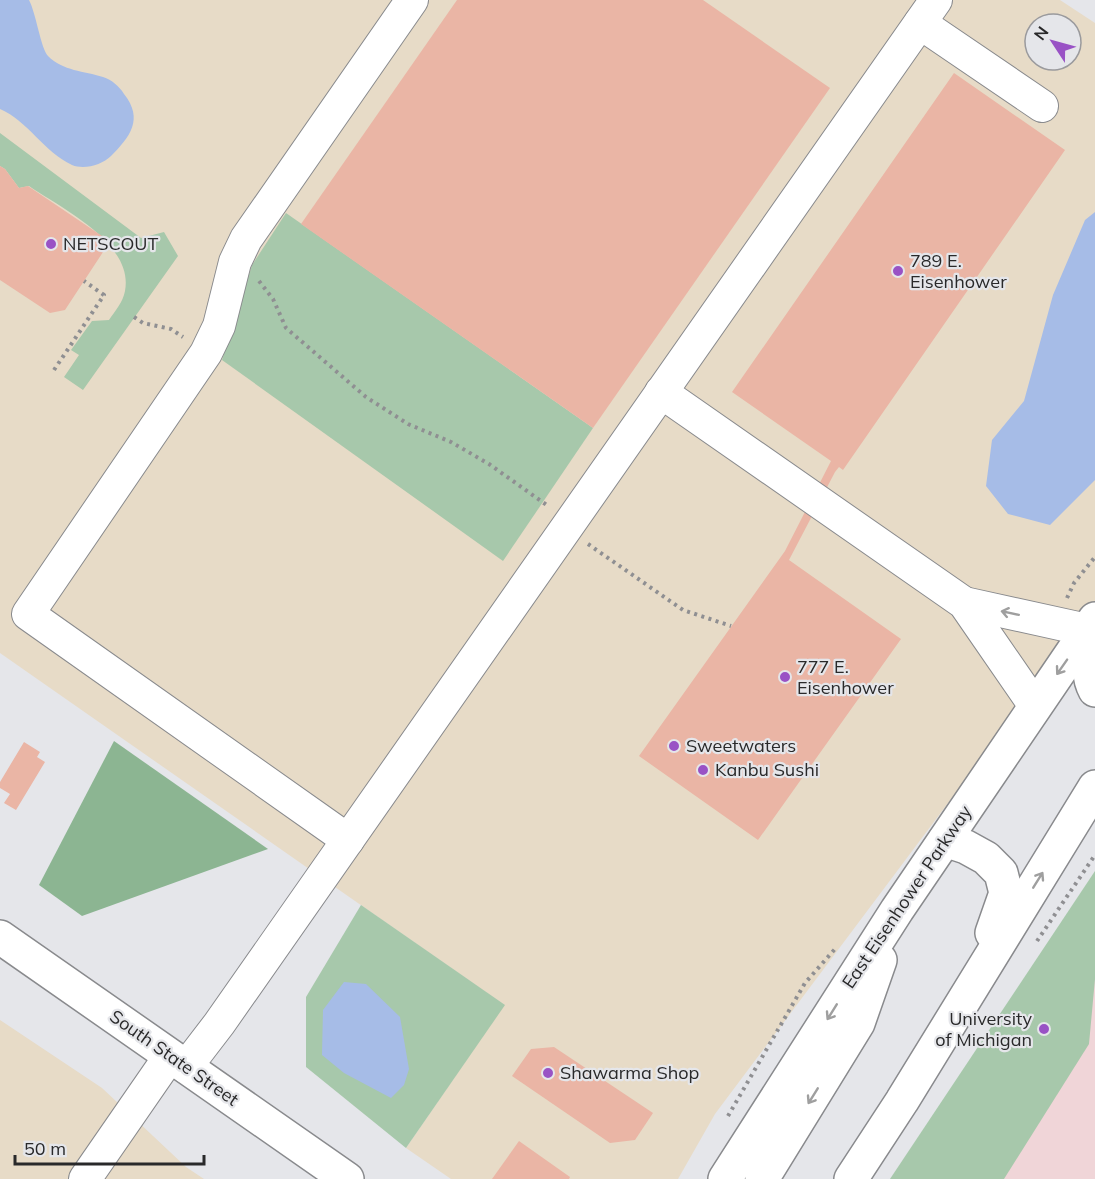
<svg xmlns="http://www.w3.org/2000/svg" width="1095" height="1179" font-family="Mulish,sans-serif">
<rect width="100%" height="100%" fill="#e5e6ea"/>
<g fill="#e7dbc7" fill-rule="evenodd">
<path d="M0 0H1060L1095 23V607L715 1114 678 1179H451L406 1148 504 1005 0 653ZM1035 24H1071V60H1035Z"/>
<path d="M0 1020 102 1088 186 1167 204 1179H0Z"/>
</g>
<path fill="#f0d5d8" d="M1095 879V1179H893Z"/>
<g fill="#a7c8ab">
<path d="M0 133 141 238 164 232 178 256 83 390 64 377 79 355 71 350 92 321 109 320C115 311 123 302 125 291 134 243 61 208 29 186L19 188 5 169 0 166Z"/>
<path d="M286 213 593 428 503 561 222 360 252 265Z"/>
<path d="M1095 871V979L1089 1044 1004 1179H890Z"/>
<path d="M361 905 505 1005 406 1148 306 1067V997Z"/>
</g>
<path fill="#8cb592" d="M114 741 268 849 82 916 39 885Z"/>
<g fill="#a6bce7">
<path d="M0 0H29C36 13 41 49 48 56 63 71 84 71 103 77 112 80 119 86 124 94 144 119 130 137 111 156 102 165 84 170 72 165 44 152 28 121 0 109Z"/>
<path d="M1095 212V480L1050 525 1008 514 986 486 992 440 1024 401 1053 295 1085 220Z"/>
<path d="M344 982 366 984 400 1017 409 1069 404 1085 391 1098 344 1073 322 1055 323 1010Z"/>
</g>
<g fill="#eab5a5">
<path d="M457 0H703L830 88 593 428 301 224Z"/>
<path d="M954 73 1065 150 843 470 839 467 835 472 789 560 901 639 758 840 639 756 785 551 831 461 732 392Z"/>
<path d="M0 166 5 169 19 188 28 186 102 236 103 252 65 310 50 313 0 280Z"/>
<path d="M24 742 40 752 37 757 45 762 16 810 4 803 10 794 0 788V782Z"/>
<path d="M554 1047 653 1113 635 1140 610 1143 512 1076 531 1049Z"/>
<path d="M519 1141 570 1177 569 1179H492Z"/>
</g>
<g fill="none" stroke-linecap="round" stroke-linejoin="round">
<g stroke="#898a8d" stroke-width="34">
<g id="minor">
<path d="M920 23 1042 106"/>
<path d="M661 392 964 603 1035 706"/>
<path d="M964 603 1087 630"/>
<path d="M348 840 28 614 206 353 219 326 235 262 246 239 412 0"/>
<path d="M186 1067 219 1024 936 0"/>
<path d="M85 1179 170 1056"/>
</g>
</g>
<g stroke="#898a8d" stroke-width="36">
<g id="major">
<path d="M1095 655C1088 666 1089 679 1095 690"/>
<path d="M945 840 966 847 986 858 1001 873 1006 893 992 933"/>
<path d="M0 937 347 1179"/>
<path d="M725 1179 897 910 1095 619"/>
<path d="M762 1179 858 1023 880 960"/>
<path d="M851 1179 902 1101 1095 787"/>
</g>
</g>
<g stroke="#8f8f92" stroke-width="4" stroke-dasharray="3 4.5" stroke-linecap="butt">
<path d="M259 281 273 299 286 328 366 397 408 424 451 442 489 464 548 506"/>
<path d="M134 317 143 323 171 329 183 337"/>
<path d="M54 370 104 295 84 281"/>
<path d="M588 544 683 610 731 626"/>
<path d="M1067 598 1074 583 1095 557"/>
<path d="M1037 941 1095 855"/>
<path d="M728 1116 805 983 835 949"/>
</g>
<use href="#minor" stroke="#fff" stroke-width="32"/>
<use href="#major" stroke="#fff" stroke-width="33"/>
</g>
<defs><path id="oneway-shaft" d="M-6 0H5M1.5-3L5.5 0L1.5 3" fill="none" stroke-width="1.6" stroke-linecap="round" stroke-linejoin="round" transform="scale(1.5)"/></defs>
<g stroke="#9f9f9f">
<use href="#oneway-shaft" transform="translate(1010 613) rotate(-168)"/>
<use href="#oneway-shaft" transform="translate(1062 667) rotate(125)"/>
<use href="#oneway-shaft" transform="translate(1038 880) rotate(-58)"/>
<use href="#oneway-shaft" transform="translate(832 1012) rotate(122)"/>
<use href="#oneway-shaft" transform="translate(813 1096) rotate(122)"/>
</g>
<g fill="#9952c5" stroke="#e5e6ea" stroke-width="2">
<circle cx="51" cy="244" r="6"/>
<circle cx="898" cy="271" r="6"/>
<circle cx="785" cy="677" r="6"/>
<circle cx="674" cy="746" r="6"/>
<circle cx="703" cy="770" r="6"/>
<circle cx="1044" cy="1029" r="6"/>
<circle cx="548" cy="1073" r="6"/>
</g>
<g text-anchor="middle" stroke-width="4.5" stroke-linejoin="round" paint-order="stroke">
<g font-size="18" fill="#29292a" stroke="#e5e6ea" text-anchor="start">
<text x="63" y="250">NETSCOUT</text>
<text x="910" y="267">789 E.<tspan x="910" dy="21">Eisenhower</tspan></text>
<text x="797" y="673">777 E.<tspan x="797" dy="21">Eisenhower</tspan></text>
<text x="686" y="752">Sweetwaters</text>
<text x="715" y="776">Kanbu Sushi</text>
<text x="1032" y="1025" text-anchor="end">University<tspan x="1032" dy="21">of Michigan</tspan></text>
<text x="560" y="1079">Shawarma Shop</text>
</g>
<g font-size="18" fill="#29292a" stroke="#e5e6ea">
<text transform="translate(907 897) rotate(-56)" y="6">East Eisenhower Parkway</text>
<text transform="translate(174 1058) rotate(35)" y="6">South State Street</text>
</g>
</g>
<g transform="translate(1053 42) rotate(306)"><circle r="28" fill="#e5e6ea" stroke="#9a9a9d" stroke-width="1.5"/>
<path d="M0-4.5L10 22L0 15L-10 22Z" fill="#9952c5"/>
<text y="-9" font-size="16" font-weight="bold" text-anchor="middle" fill="#29292a">N</text>
</g>
<path d="M15 1155v9h189v-9" fill="none" stroke="#29292a" stroke-width="3"/>
<text x="24" y="1155" font-size="18" fill="#29292a" stroke="#e5e6ea" stroke-width="4.5" paint-order="stroke">50 m</text>
</svg>
